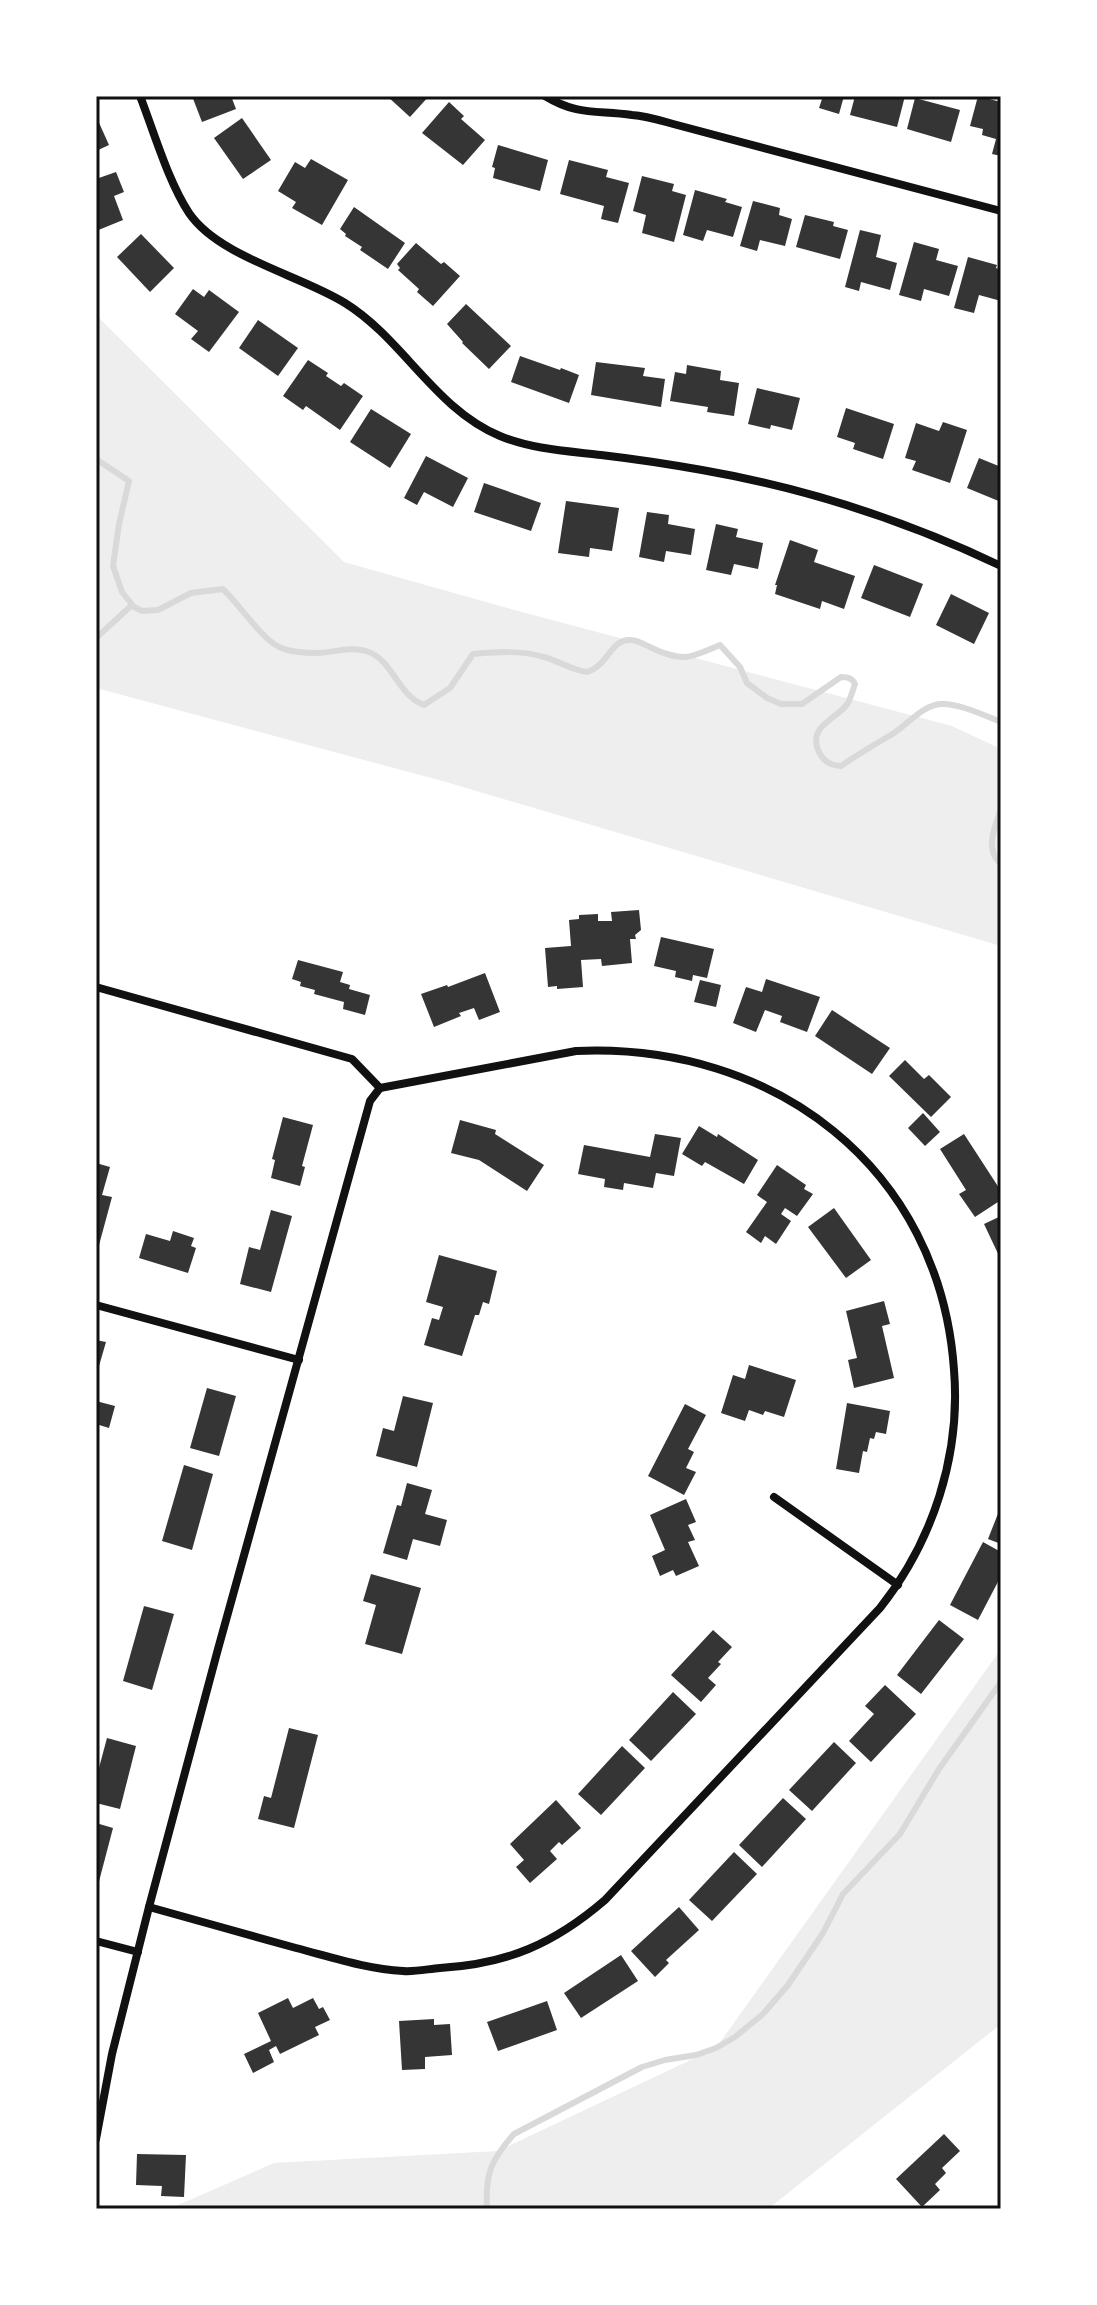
<svg xmlns="http://www.w3.org/2000/svg" width="1097" height="2305" font-family="Rubik,sans-serif">
<rect width="100%" height="100%" fill="#fff"/>
<g fill="#eee">
<path d="M96 315 344 562 518 611 952 726 1001 749V946L446 782 96 688Z"/>
<path d="M1001 1649V2024L768 2209H169L274 2163 498 2151 716 2048Z"/>
</g>
<g fill="none" stroke-linecap="round" stroke-linejoin="round">
<g stroke="#d9d9d9" stroke-width="6">
<path d="M96 459 129 481 119 524 113 566 122 592 134 607 142 611 158 610 191 593 223 589C238 603 262 639 279 647 290 652 305 653 316 653 332 653 350 646 366 651 393 659 397 695 424 705L450 688 473 654C497 652 521 650 544 657 559 661 572 670 587 672 608 666 611 638 631 640 638 640 647 646 654 649 684 663 691 657 720 645L740 667 747 683 767 698 781 704H802L841 677C848 677 852 678 855 684 853 690 851 697 848 703 837 720 805 726 820 754 825 763 832 765 841 766 858 754 876 744 894 733 909 723 923 705 941 704 958 703 986 716 1001 722"/>
<path d="M96 638 132 605"/>
<path d="M1001 809C995 826 984 850 1001 864"/>
<path d="M487 2209C485 2174 491 2160 514 2134L642 2067 665 2060 696 2055 716 2048 735 2037 763 2014 788 1985 823 1933 843 1894 900 1834 939 1769 1001 1682"/>
</g>
</g>
<g fill="#353535">
<path d="M192 96H231L236 109 202 122Z"/>
<path d="M387 96H429L410 117Z"/>
<path d="M823 96H844L839 114 819 108Z"/>
<path d="M855 96H905L897 127 850 115Z"/>
<path d="M978 96 1001 102V156L992 154 996 139 982 135 983 129 970 126Z"/>
<path d="M915 98 960 110 951 142 907 129Z"/>
<path d="M449 102 464 116 461 119 485 140 463 165 422 133Z"/>
<path d="M96 116 109 145 96 151Z"/>
<path d="M242 118 271 160 243 179 214 138Z"/>
<path d="M498 145 548 160 540 191 493 178 495 168 492 167Z"/>
<path d="M311 159 348 180 322 225 292 208 296 202 278 191 295 162 305 168Z"/>
<path d="M569 160 608 170 606 177 629 183 618 223 601 219 604 206 560 194Z"/>
<path d="M116 172 124 192 114 196 123 220 96 231V179Z"/>
<path d="M642 176 674 184 672 191 686 195 674 242 642 233 646 215 633 211Z"/>
<path d="M695 190 727 199 725 202 742 207 733 237 707 230 703 241 683 235Z"/>
<path d="M753 201 780 208 779 215 792 219 785 246 760 240 757 251 740 246Z"/>
<path d="M354 207 405 243 388 269 360 250 362 247 345 236 346 234 340 229Z"/>
<path d="M805 215 834 222 833 226 848 230 840 259 796 247Z"/>
<path d="M860 230 881 235 876 257 897 263 890 290 861 282 859 291 845 287Z"/>
<path d="M141 234 174 268 150 292 117 257Z"/>
<path d="M914 242 939 249 936 260 958 266 949 296 924 289 921 301 899 295Z"/>
<path d="M416 243 441 264 444 262 460 276 433 306 417 292 419 289 398 270 400 268 397 264Z"/>
<path d="M968 257 997 265 996 268 1001 270V301L979 295 974 313 954 308Z"/>
<path d="M193 289 204 297 209 290 239 312 209 352 191 339 198 331 175 314Z"/>
<path d="M466 304 511 346 489 369 462 343 463 342 447 324Z"/>
<path d="M258 320 298 348 278 376 239 348Z"/>
<path d="M520 356 560 370 561 368 579 375 569 403 511 382Z"/>
<path d="M308 360 328 373 326 376 341 386 344 383 363 396 340 430 306 406 303 410 283 396Z"/>
<path d="M596 362 645 368 643 376 665 379 661 407 591 395Z"/>
<path d="M687 365 721 371 720 380 739 383 734 416 707 412 708 407 670 401 675 372 686 374Z"/>
<path d="M757 388 800 398 792 430 771 425 770 429 748 424Z"/>
<path d="M846 408 894 424 883 459 853 449 855 443 837 437Z"/>
<path d="M371 409 411 434 390 468 350 442Z"/>
<path d="M943 422 967 430 950 483 912 470 916 461 905 458 916 423 939 431Z"/>
<path d="M426 456 468 478 453 507 424 492 417 505 404 498Z"/>
<path d="M979 458 1001 467V502L967 488Z"/>
<path d="M484 483 541 503 531 531 474 512Z"/>
<path d="M566 501 619 508 612 551 590 548 589 557 558 553Z"/>
<path d="M647 512 669 515 668 524 695 529 691 555 666 551 664 562 639 557Z"/>
<path d="M716 524 738 529 736 537 763 543 758 569 734 564 731 575 706 570Z"/>
<path d="M790 540 818 550 814 562 855 576 844 609 822 601 820 609 775 594 777 585H775Z"/>
<path d="M874 565 923 584 910 617 861 598Z"/>
<path d="M951 594 989 613 974 644 936 625Z"/>
<path d="M639 910 641 930 635 935 636 939H630L632 963 602 966 601 959 581 960 583 987 557 989V986L548 987 545 948 571 946 569 920 579 919V915L598 914V921H612L611 912Z"/>
<path d="M661 937 714 949 707 978 693 975 692 981 675 977 676 971 654 966Z"/>
<path d="M298 960 343 972 340 982 350 985 349 989 370 995 365 1015 343 1009 344 1002 314 994 315 990 300 986 301 982 292 979Z"/>
<path d="M485 973 500 1012 479 1020 474 1008 459 1013 461 1016 434 1027 421 994 447 985 448 987Z"/>
<path d="M766 979 820 997 807 1032 780 1022 782 1016 765 1010 756 1032 733 1023 746 987 762 992Z"/>
<path d="M700 980 721 985 716 1007 694 1002Z"/>
<path d="M832 1010 890 1048 872 1074 815 1036Z"/>
<path d="M905 1060 924 1079 929 1075 951 1097 931 1117 889 1076Z"/>
<path d="M923 1113 940 1132 925 1146 908 1128Z"/>
<path d="M283 1117 313 1125 302 1166 305 1167 300 1186 271 1178 275 1160 272 1159Z"/>
<path d="M460 1120 496 1130 495 1134 544 1165 527 1191 479 1160 451 1153Z"/>
<path d="M699 1126 717 1137 718 1134 758 1160 744 1184 705 1162 702 1166 682 1154Z"/>
<path d="M655 1134 681 1138 674 1176 656 1173 653 1188 624 1183 623 1190 604 1187 605 1179 578 1174 584 1145 650 1157Z"/>
<path d="M964 1134 1001 1191V1200L975 1217 959 1194 966 1190 940 1149Z"/>
<path d="M96 1163 110 1167 102 1195 112 1197 99 1245 96 1244Z"/>
<path d="M777 1165 806 1185 804 1189 813 1194 797 1216 785 1208 781 1214 791 1221 776 1244 765 1236 761 1243 746 1232 767 1202 757 1195Z"/>
<path d="M834 1208 871 1260 846 1278 808 1227Z"/>
<path d="M271 1210 292 1216 271 1292 240 1284 249 1247 260 1250Z"/>
<path d="M1001 1216V1260L984 1224Z"/>
<path d="M173 1231 194 1238 191 1246 196 1248 188 1273 139 1258 146 1234 170 1241Z"/>
<path d="M439 1255 497 1271 489 1304 483 1302 479 1315H475L462 1356 424 1345 432 1318 439 1320 443 1307 426 1302Z"/>
<path d="M884 1301 890 1324 882 1326 894 1378 854 1388 848 1360 857 1358 846 1311Z"/>
<path d="M96 1340 106 1342 97 1373 96 1372Z"/>
<path d="M749 1365 796 1380 784 1417 765 1411 763 1415 749 1410 745 1421 721 1413 733 1375 745 1379Z"/>
<path d="M207 1388 236 1396 219 1456 190 1448Z"/>
<path d="M403 1396 433 1403 417 1467 376 1456 383 1428 394 1431Z"/>
<path d="M96 1401 115 1406 109 1428 96 1424Z"/>
<path d="M847 1403 890 1411 886 1434 876 1432 874 1439 870 1438 867 1452 863 1451 859 1473 836 1469Z"/>
<path d="M685 1404 706 1415 688 1449 694 1452 686 1468 696 1472 684 1495 648 1476Z"/>
<path d="M184 1465 213 1474 192 1550 162 1541Z"/>
<path d="M407 1483 432 1490 425 1514 447 1520 440 1546 413 1539 407 1560 383 1553 397 1505 401 1506Z"/>
<path d="M686 1499 696 1522 688 1525 695 1540 688 1542 699 1566 676 1576 673 1570 660 1576 652 1556 665 1550 650 1515Z"/>
<path d="M1001 1506V1544L988 1539Z"/>
<path d="M983 1542 1001 1552V1576L978 1620 950 1605Z"/>
<path d="M371 1574 421 1588 402 1654 365 1644 376 1605 363 1601Z"/>
<path d="M144 1606 174 1614 152 1690 123 1681Z"/>
<path d="M939 1620 964 1639 921 1694 897 1675Z"/>
<path d="M713 1630 732 1647 718 1662 721 1664 708 1678 716 1685 701 1702 671 1675Z"/>
<path d="M885 1685 916 1714 871 1762 849 1741 874 1714 865 1706Z"/>
<path d="M673 1692 696 1714 651 1761 629 1740Z"/>
<path d="M289 1728 318 1735 294 1828 258 1819 264 1796 271 1798Z"/>
<path d="M107 1738 136 1746 120 1809 96 1803V1779Z"/>
<path d="M834 1742 856 1763 812 1811 789 1790Z"/>
<path d="M622 1746 645 1768 601 1815 578 1794Z"/>
<path d="M783 1798 806 1819 762 1867 739 1845Z"/>
<path d="M556 1800 581 1828 562 1845 559 1842 550 1851 557 1859 530 1883 516 1867 524 1860 510 1844Z"/>
<path d="M96 1823 113 1828 97 1889H96Z"/>
<path d="M734 1852 757 1874 712 1921 689 1900Z"/>
<path d="M679 1907 699 1930 666 1960 669 1963 655 1977 631 1951Z"/>
<path d="M621 1955 638 1981 581 2018 564 1993Z"/>
<path d="M288 1998 293 2008 313 1998 319 2009 323 2007 330 2020 315 2027 319 2035 280 2054 276 2046 269 2050 274 2062 253 2073 244 2054 271 2041 258 2013Z"/>
<path d="M547 2001 557 2030 498 2051 487 2022Z"/>
<path d="M434 2019V2025L450 2024 452 2055 425 2057V2069L402 2070 399 2021Z"/>
<path d="M944 2134 960 2151 942 2168 946 2173 935 2184 940 2190 922 2207 896 2179Z"/>
<path d="M137 2154 186 2155 184 2197 161 2196 162 2186 136 2185Z"/>
</g>
<g fill="none" stroke-linecap="round" stroke-linejoin="round">
<g stroke="#111" stroke-width="8">
<path d="M140 96C154 132 168 181 189 213 219 257 300 275 345 303 403 339 435 409 500 436 531 449 567 451 601 455 635 459 668 464 702 470 805 488 907 521 1001 566"/>
<path d="M545 96C578 116 596 110 632 115 647 116 662 121 677 125L1001 211"/>
<path d="M96 987 352 1059 380 1088 576 1051C773 1042 940 1167 954 1370 961 1455 933 1541 880 1608L605 1900C554 1944 507 1964 440 1968 428 1969 415 1972 403 1971 367 1969 331 1957 296 1948 247 1934 198 1921 149 1907"/>
<path d="M96 1305 299 1360"/>
<path d="M774 1497 898 1585"/>
<path d="M96 1941 138 1952"/>
<path d="M96 2139 112 2054 149 1907 218 1649 370 1101 380 1088"/>
</g>
</g>
<rect width="1097" height="2305" fill="none" stroke="#ffffff" stroke-width="196"/>
<rect x="98" y="98" width="901" height="2109" fill="none" stroke="#111" stroke-width="3"/>
</svg>
